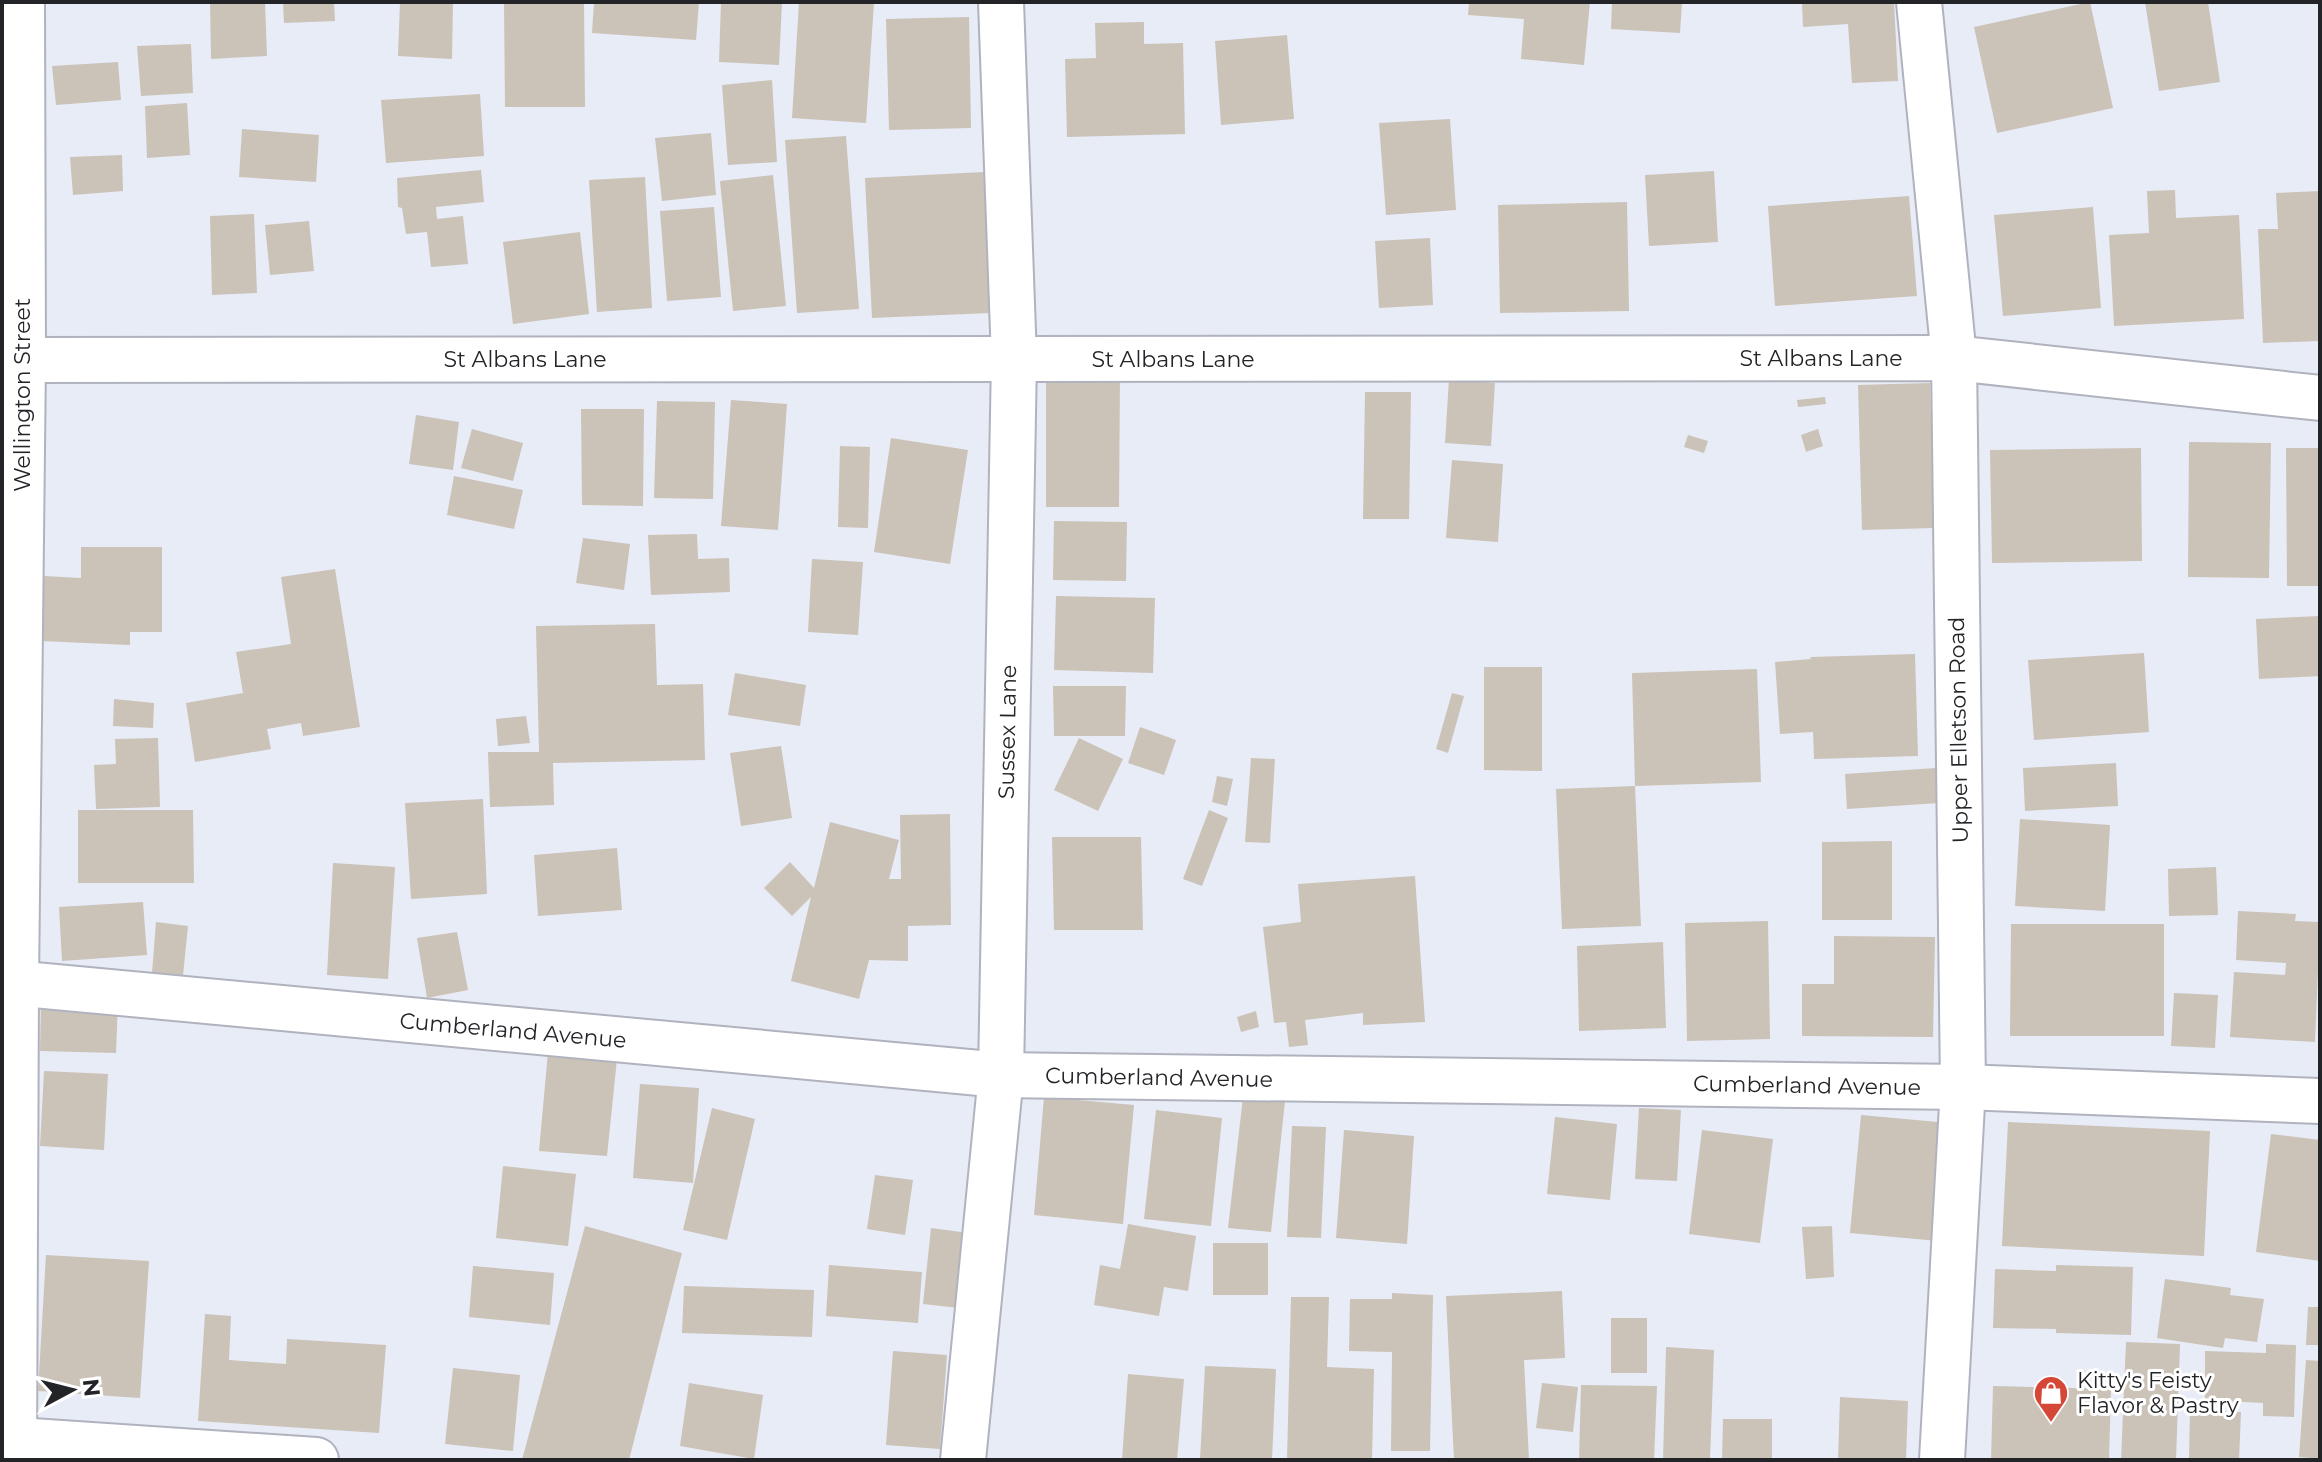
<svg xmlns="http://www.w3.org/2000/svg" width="2322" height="1462" font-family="Montserrat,sans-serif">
<rect width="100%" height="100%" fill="#e8ecf7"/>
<g fill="#cbc2b8">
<path d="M210 2H265L267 56 211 59Z"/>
<path d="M283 2H334L335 21 284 23Z"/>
<path d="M400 2H453L452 59 398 56Z"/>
<path d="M504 2H584L585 107H505Z"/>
<path d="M594 2H699L696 40 592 33Z"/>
<path d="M721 2H782L779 65 719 62Z"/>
<path d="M799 2H874L866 123 792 118Z"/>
<path d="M1469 2H1590L1584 65 1521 59 1524 19 1468 15Z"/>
<path d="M1612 2H1682L1680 33 1611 29Z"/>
<path d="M1802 2H1894L1898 81 1852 83 1848 24 1803 27Z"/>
<path d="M2090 2 2113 108 1997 133 1974 27Z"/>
<path d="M2145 2H2208L2220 82 2159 91Z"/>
<path d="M969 17 971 128 889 130 886 19Z"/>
<path d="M1144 22V44L1183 43 1185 134 1067 137 1065 59 1096 58 1095 23Z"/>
<path d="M1287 35 1294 119 1221 125 1215 41Z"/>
<path d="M191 44 193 93 141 96 137 46Z"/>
<path d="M118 62 121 100 56 105 52 66Z"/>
<path d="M772 80 777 162 728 165 722 85Z"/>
<path d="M480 94 484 156 386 163 381 100Z"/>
<path d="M187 103 190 155 147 158 145 106Z"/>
<path d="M1450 119 1456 210 1386 215 1379 123Z"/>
<path d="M242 129 319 135 316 182 239 177Z"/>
<path d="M711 133 716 195 662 201 655 138Z"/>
<path d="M846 136 859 309 797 313 785 140Z"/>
<path d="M122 155 123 191 73 195 70 157Z"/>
<path d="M481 170 484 202 436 207 437 219 463 216 468 264 431 267 427 232 406 234 402 208 398 207 397 178Z"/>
<path d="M1714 171 1718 242 1649 246 1645 175Z"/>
<path d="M984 172 990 313 872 318 865 178Z"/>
<path d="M773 175 786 306 733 311 720 181Z"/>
<path d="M645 177 652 308 597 312 589 180Z"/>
<path d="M2175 190 2176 218 2239 215 2244 319 2114 326 2109 235 2149 233 2147 191Z"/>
<path d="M2320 191V341L2263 343 2258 229H2278L2276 193Z"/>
<path d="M1909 196 1917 296 1775 306 1768 206Z"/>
<path d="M1627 202 1629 311 1500 313 1498 205Z"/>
<path d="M714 207 721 297 667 301 660 211Z"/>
<path d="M2093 207 2101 308 2003 316 1994 215Z"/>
<path d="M254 214 257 293 212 295 210 216Z"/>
<path d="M309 221 314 271 270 275 265 225Z"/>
<path d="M580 232 589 314 513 324 503 242Z"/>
<path d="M1430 238 1433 305 1379 308 1375 241Z"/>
<path d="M1046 372H1120L1119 507H1046Z"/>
<path d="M1449 379 1495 383 1491 446 1445 443Z"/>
<path d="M1930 383 1934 528 1862 530 1858 385Z"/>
<path d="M1365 392H1411L1409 519H1363Z"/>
<path d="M1825 397 1826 404 1798 407 1797 400Z"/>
<path d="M731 400 787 404 778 530 721 526Z"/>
<path d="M657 401 715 402 713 499 654 498Z"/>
<path d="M581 409H644L643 506 582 505Z"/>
<path d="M416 415 459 422 453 470 409 464Z"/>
<path d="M472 429 523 443 513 481 461 468Z"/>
<path d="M1818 429 1823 446 1806 452 1801 435Z"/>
<path d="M1688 435 1708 441 1704 453 1684 447Z"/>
<path d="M891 438 968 450 950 564 874 552Z"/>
<path d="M2189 442 2271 443 2269 578 2188 577Z"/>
<path d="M840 446 870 447 868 528 838 527Z"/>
<path d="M2141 448 2142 561 1992 563 1990 450Z"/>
<path d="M2286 448H2320V586H2287Z"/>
<path d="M1452 460 1503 464 1498 542 1446 538Z"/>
<path d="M454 476 523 490 514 529 447 515Z"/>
<path d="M1054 521 1127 522 1126 581 1053 580Z"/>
<path d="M697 534 698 559 729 558 730 592 651 595 648 535Z"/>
<path d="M583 538 630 544 624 590 576 583Z"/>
<path d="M81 547H162V632H130V645L41 641 44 576 81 578Z"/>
<path d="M812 559 863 562 858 635 808 632Z"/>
<path d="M335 569 360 727 303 736 301 723 267 729 271 749 195 762 186 703 243 693 236 652 291 644 281 577Z"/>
<path d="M1056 596 1155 598 1153 673 1054 670Z"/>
<path d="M2320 616V676L2259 679 2256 619Z"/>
<path d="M655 624 657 685 703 684 705 760 553 763 554 805 490 807 488 752H539L536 626Z"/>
<path d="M2144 653 2149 732 2034 740 2028 660Z"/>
<path d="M1915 654 1918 756 1814 759 1813 732 1780 734 1775 662 1811 659 1810 657Z"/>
<path d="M1484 667H1542V771L1484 770Z"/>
<path d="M1757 669 1761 782 1635 786 1632 673Z"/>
<path d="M735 673 806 685 800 726 728 715Z"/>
<path d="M1053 686H1126L1125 736H1054Z"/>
<path d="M1452 693 1464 696 1448 753 1436 749Z"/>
<path d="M114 699 154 703 153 728 113 726Z"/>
<path d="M526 716 530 743 498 746 496 719Z"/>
<path d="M1140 727 1176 740 1164 775 1128 763Z"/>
<path d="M158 738 160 807 96 809 94 765 116 764 115 739Z"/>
<path d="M1079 738 1123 759 1098 811 1054 790Z"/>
<path d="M781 746 792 818 741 826 730 753Z"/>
<path d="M1251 758 1275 759 1270 843 1245 842Z"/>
<path d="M2116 763 2118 806 2025 811 2023 768Z"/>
<path d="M1951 767 1954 802 1847 809 1845 774Z"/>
<path d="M1217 776 1233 779 1227 806 1212 802Z"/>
<path d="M1635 786 1641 926 1562 929 1556 789Z"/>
<path d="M483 799 487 894 411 899 405 803Z"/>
<path d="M78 810H193L194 883H78Z"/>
<path d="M1209 810 1228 818 1202 886 1183 879Z"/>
<path d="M950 814 951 925 908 926V961L869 960 859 999 791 981 811 897 792 916 764 888 790 862 814 888 830 822 899 840 889 879H901L900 815Z"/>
<path d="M2020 819 2110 825 2105 911 2015 906Z"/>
<path d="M1052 837H1141L1143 930H1054Z"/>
<path d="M1892 841V920H1822V842Z"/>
<path d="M617 848 622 910 538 916 534 855Z"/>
<path d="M333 863 395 867 388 979 327 975Z"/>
<path d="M2216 867 2218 915 2169 916 2168 869Z"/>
<path d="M1415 876 1425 1022 1363 1025V1013L1305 1020 1308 1045 1289 1047 1286 1022 1274 1023 1263 927 1301 922 1298 884Z"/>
<path d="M143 902 147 955 62 961 59 907Z"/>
<path d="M2238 911 2296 914 2295 921 2320 922 2315 1042 2230 1037 2234 972 2285 975 2286 963 2236 960Z"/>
<path d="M1768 921 1770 1039 1687 1041 1685 923Z"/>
<path d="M156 922 188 926 183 975 152 973Z"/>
<path d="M2011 924H2164V1036H2010Z"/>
<path d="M457 932 468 990 427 998 417 938Z"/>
<path d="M1834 936 1935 937 1933 1037 1802 1036V984H1834Z"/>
<path d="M1663 942 1666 1028 1579 1031 1577 946Z"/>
<path d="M2174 993 2218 995 2215 1048 2171 1046Z"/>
<path d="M41 999 118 1001 116 1053 40 1051Z"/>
<path d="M1256 1011 1259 1027 1241 1032 1237 1017Z"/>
<path d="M548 1052 617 1059 607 1156 539 1151Z"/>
<path d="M44 1071 108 1074 104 1150 40 1146Z"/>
<path d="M640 1084 699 1088 693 1183 633 1178Z"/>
<path d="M1044 1097 1134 1105 1123 1224 1034 1215Z"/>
<path d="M1243 1097 1285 1101 1271 1232 1228 1228Z"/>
<path d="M712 1108 755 1119 727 1240 683 1230Z"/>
<path d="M1639 1108 1681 1110 1677 1181 1635 1179Z"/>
<path d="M1156 1110 1222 1118 1211 1226 1144 1219Z"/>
<path d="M1861 1115 1949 1123 1938 1241 1850 1233Z"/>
<path d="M1555 1117 1617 1124 1610 1200 1547 1194Z"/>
<path d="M2008 1122 2210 1131 2204 1256 2002 1246Z"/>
<path d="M1292 1126 1326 1127 1321 1238 1287 1237Z"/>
<path d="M1344 1130 1414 1136 1407 1244 1336 1238Z"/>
<path d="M1702 1130 1773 1139 1760 1243 1689 1234Z"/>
<path d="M2271 1134 2320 1140V1261L2256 1252Z"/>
<path d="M503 1166 576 1174 568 1246 496 1238Z"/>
<path d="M875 1175 913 1180 905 1235 867 1229Z"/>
<path d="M1128 1224 1196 1236 1188 1291 1164 1287 1159 1316 1094 1305 1100 1265 1120 1269Z"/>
<path d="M585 1226 682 1253 629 1460H522Z"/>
<path d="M1832 1226 1834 1277 1806 1279 1802 1227Z"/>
<path d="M931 1228 976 1234 968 1309 923 1304Z"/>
<rect x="1213" y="1243" width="55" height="52"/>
<path d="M46 1255 149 1261 140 1398 38 1391Z"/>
<path d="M829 1265 922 1272 918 1323 826 1316Z"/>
<path d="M2056 1265 2133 1267 2131 1335 2056 1333V1329L1993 1328 1995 1269 2056 1271Z"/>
<path d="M473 1266 554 1273 550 1325 469 1317Z"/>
<path d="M2165 1279 2231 1288 2230 1295 2264 1299 2257 1342 2225 1338 2223 1348 2157 1338Z"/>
<path d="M684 1286 814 1290 812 1337 682 1333Z"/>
<path d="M1562 1291 1565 1358 1524 1360 1529 1460H1454L1446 1296Z"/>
<path d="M1392 1293 1433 1295 1430 1451H1391L1392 1352 1349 1351 1350 1299H1392Z"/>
<path d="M1291 1297H1329L1327 1367 1374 1369 1372 1460H1287Z"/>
<path d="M2308 1307H2320V1345H2306Z"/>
<path d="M205 1314 231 1316 229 1360 286 1364 287 1339 386 1345 379 1433 198 1421Z"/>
<rect x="1611" y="1318" width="36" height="55"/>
<path d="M2126 1342 2180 1344 2176 1460H2121Z"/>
<path d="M2266 1344 2296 1345 2294 1417 2263 1416V1403L2205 1400V1351L2266 1353Z"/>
<path d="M1666 1347 1714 1350 1710 1460H1663Z"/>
<path d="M893 1351 947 1355 940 1449 886 1445Z"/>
<path d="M2306 1360 2320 1361V1459L2299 1457Z"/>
<path d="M1205 1366 1276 1369 1272 1460H1200Z"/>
<path d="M453 1368 520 1375 513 1451 445 1444Z"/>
<path d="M1128 1374 1184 1379 1177 1460H1122Z"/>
<path d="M689 1383 763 1395 754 1459 680 1446Z"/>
<path d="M1542 1383 1578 1387 1573 1432 1536 1428Z"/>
<path d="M1581 1385 1657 1386 1654 1460H1579Z"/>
<path d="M1993 1386 2111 1389 2109 1460H1991Z"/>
<path d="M1840 1397 1908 1401 1906 1460H1838Z"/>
<path d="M2190 1410 2241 1412 2239 1460H2189Z"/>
<path d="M1723 1419H1772V1460H1722Z"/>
</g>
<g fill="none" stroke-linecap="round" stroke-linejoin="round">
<g stroke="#b0b3be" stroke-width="48">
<g id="minor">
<path d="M1919 2 1954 358 1963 1087 1942 1460"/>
<path d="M23 360 1954 358 2320 398"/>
<path d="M2 982 1001 1075 1963 1087 2320 1101"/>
<path d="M2 1439 316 1460"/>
<path d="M14 1460 16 984 23 360 22 2"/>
<path d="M963 1460 1001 1075 1014 359 1001 2"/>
</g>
</g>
<use href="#minor" stroke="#fff" stroke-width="44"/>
</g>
<defs>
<g id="shop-pin" transform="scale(1.8)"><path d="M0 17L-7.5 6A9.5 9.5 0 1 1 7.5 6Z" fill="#d54837" stroke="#fff"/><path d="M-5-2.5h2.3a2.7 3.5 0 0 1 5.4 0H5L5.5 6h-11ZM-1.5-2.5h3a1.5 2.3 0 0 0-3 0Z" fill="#fff"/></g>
</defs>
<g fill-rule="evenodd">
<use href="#shop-pin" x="2051" y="1393"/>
</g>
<g text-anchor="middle" stroke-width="6" stroke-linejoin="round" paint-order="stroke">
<g font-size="22" fill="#232428" stroke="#fff">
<text x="1821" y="366">St Albans Lane</text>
<text x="525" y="367">St Albans Lane</text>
<text x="1173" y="367">St Albans Lane</text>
<text transform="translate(22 395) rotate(-90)" y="8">Wellington Street</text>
<text transform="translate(1958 730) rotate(-91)" y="8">Upper Elletson Road</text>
<text transform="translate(1007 732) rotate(-89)" y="8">Sussex Lane</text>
<text transform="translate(513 1030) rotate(5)" y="8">Cumberland Avenue</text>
<text transform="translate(1159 1077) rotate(1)" y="8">Cumberland Avenue</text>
<text transform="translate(1807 1085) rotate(1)" y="8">Cumberland Avenue</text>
</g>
<g font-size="22" fill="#232428" stroke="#fff" text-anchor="start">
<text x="2077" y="1388">Kitty's Feisty<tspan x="2077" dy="25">Flavor &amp; Pastry</tspan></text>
</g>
</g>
<rect width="2322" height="1462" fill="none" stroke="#232428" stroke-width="8"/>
<g transform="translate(72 1390) rotate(83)" stroke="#ffffff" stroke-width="6" paint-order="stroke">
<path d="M0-6L14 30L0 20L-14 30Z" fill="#232428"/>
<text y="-12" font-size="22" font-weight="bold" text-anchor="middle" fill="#232428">N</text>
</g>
</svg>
